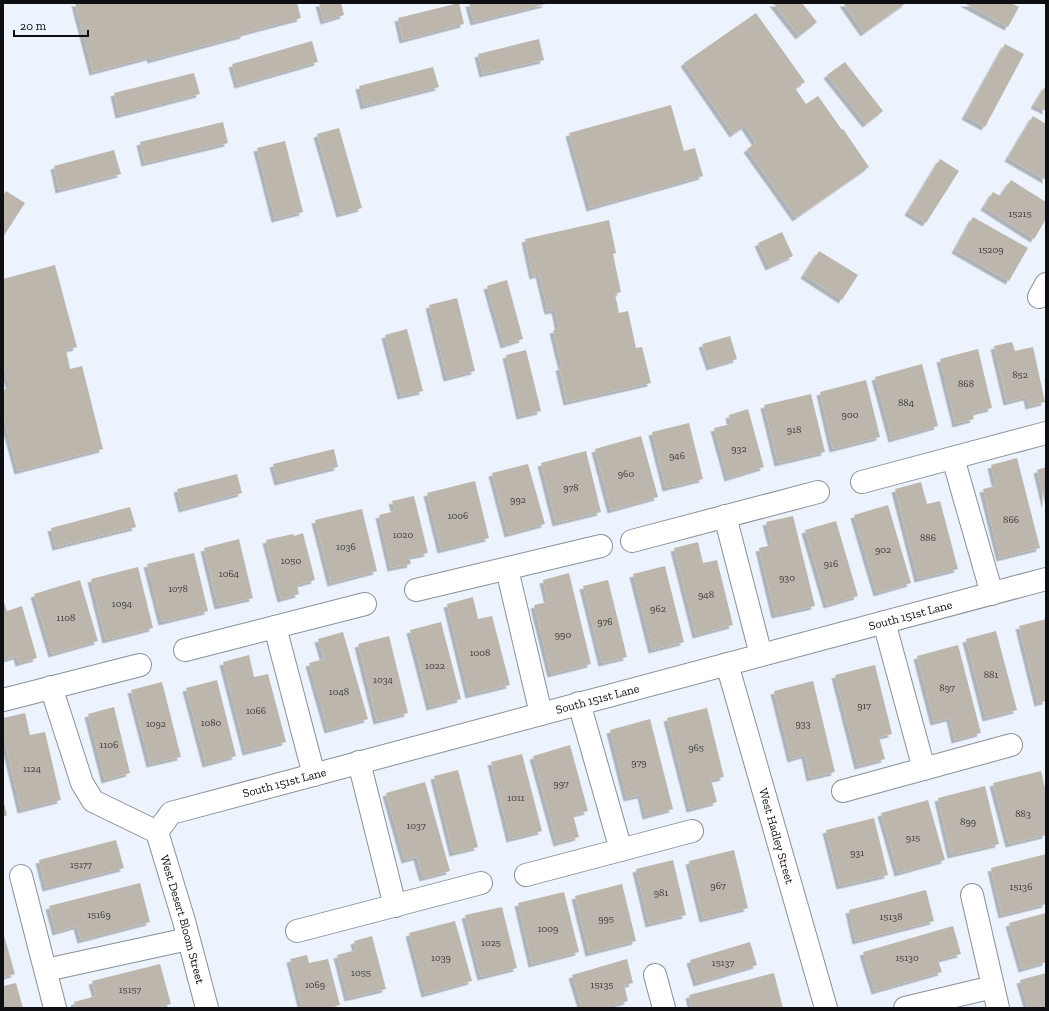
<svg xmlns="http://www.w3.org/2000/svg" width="1049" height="1011" font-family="'Zilla Slab',serif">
<defs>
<filter id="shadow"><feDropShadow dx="-3.5" dy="3.5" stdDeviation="0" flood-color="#0004"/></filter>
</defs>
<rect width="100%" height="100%" fill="#ecf3fc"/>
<g fill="#bdb6ad" filter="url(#shadow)">
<path d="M75 3H297L301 18 244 33V35L151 60 150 57 93 72Z"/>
<path d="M319 3H341L344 15 324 21Z"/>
<path d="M459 3 464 24 403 40 398 18Z"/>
<path d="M469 3H546V4L474 22Z"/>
<path d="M773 3H802L817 22 799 36Z"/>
<path d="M843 3H906L864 33Z"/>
<path d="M964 3H1011L1019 7 1008 27Z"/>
<path d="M756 13 805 82 795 88 806 104 818 96 842 130 843 129 869 167 796 218 747 149 756 143 745 126 733 134 684 63Z"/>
<path d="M539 39 544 60 483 74 478 54Z"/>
<path d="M312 41 318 62 238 85 232 64Z"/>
<path d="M1005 44 1024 54 985 127 965 116Z"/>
<path d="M845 62 883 111 866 124 827 75Z"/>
<path d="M433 67 439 87 364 106 359 86Z"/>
<path d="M194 73 200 94 119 115 114 93Z"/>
<path d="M1046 85V111L1034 105Z"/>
<path d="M671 105 684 151 695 148 703 176 590 208 569 133Z"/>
<path d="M1033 116 1046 124V180L1008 158Z"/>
<path d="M223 122 228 143 145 163 140 142Z"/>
<path d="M339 128 362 208 340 214 317 134Z"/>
<path d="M285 141 303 212 275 219 257 148Z"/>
<path d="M114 150 121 174 59 190 54 166Z"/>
<path d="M940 159 959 171 926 223 908 212Z"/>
<path d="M1011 180 1046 202V219L1034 239 984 207 993 192 1000 196Z"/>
<path d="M6 191 25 203 3 237V196Z"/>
<path d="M973 217 1028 248 1009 281 955 250Z"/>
<path d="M609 220 616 253 613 254 621 292 615 294 619 313 628 311 636 348 642 347 651 383 567 402 559 367H562L553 330 559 329 555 310 548 311 539 274 533 276 525 239Z"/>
<path d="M782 232 793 256 769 267 758 243Z"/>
<path d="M819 251 858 275 842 300 804 275Z"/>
<path d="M55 265 77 347 66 350 70 369 82 366 103 449 18 471 3 415V390L10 388 3 363V279Z"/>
<path d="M507 280 523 339 504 345 487 286Z"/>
<path d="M457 298 475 371 447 378 429 305Z"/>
<path d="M407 329 423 391 401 396 385 335Z"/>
<path d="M730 336 737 359 710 367 702 344Z"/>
<path d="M1012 342 1015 351 1033 347 1045 402 1029 406 1027 397 1007 402 994 346Z"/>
<path d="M978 349 992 408 972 413 974 419 956 424 940 359Z"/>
<path d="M526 350 541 411 520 416 506 355Z"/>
<path d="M922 364 938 426 892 439 875 377Z"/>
<path d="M866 380 880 437 833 449 820 392Z"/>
<path d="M811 394 825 452 778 463 764 405Z"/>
<path d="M748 409 764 467 728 478 714 428 731 424 729 415Z"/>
<path d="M689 423 703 479 666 488 652 432Z"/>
<path d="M641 436 658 497 611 510 595 449Z"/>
<path d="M334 449 338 467 278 482 273 464Z"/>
<path d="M586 451 601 512 556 523 541 463Z"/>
<path d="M1017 458 1040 548 1000 558 983 489 996 486 991 465Z"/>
<path d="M528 464 545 524 508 534 492 473Z"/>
<path d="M1046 467V503H1045L1037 470Z"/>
<path d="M237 474 242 493 182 509 177 489Z"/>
<path d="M475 481 489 538 441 550 427 493Z"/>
<path d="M921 482 927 504 940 501 958 569 918 579 895 489Z"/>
<path d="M414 496 428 553 409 557 411 564 391 568 379 515 395 511 392 501Z"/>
<path d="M888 505 911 583 877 593 854 515Z"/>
<path d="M130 507 136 527 56 547 51 528Z"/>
<path d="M362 509 377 571 331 583 315 520Z"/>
<path d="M793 516 815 606 775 615 759 548 772 545 766 522Z"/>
<path d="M836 521 858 596 827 605 805 530Z"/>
<path d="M303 533 315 580 297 585 299 594 281 599 266 540 293 534 294 536Z"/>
<path d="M239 539 253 598 218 606 204 548Z"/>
<path d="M698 542 703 563 717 560 733 625 696 635 674 548Z"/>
<path d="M194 553 208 611 162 622 147 564Z"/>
<path d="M665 566 684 642 652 650 633 574Z"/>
<path d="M138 567 153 628 106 640 91 579Z"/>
<path d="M569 573 591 664 551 674 534 605 548 602 543 580Z"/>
<path d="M80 580 98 641 52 654 34 594Z"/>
<path d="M608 580 627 657 602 663 583 586Z"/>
<path d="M473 597 478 619 492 616 510 685 469 695 447 604Z"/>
<path d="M3 599 7 611 22 606 37 658 19 663 17 656 3 660Z"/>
<path d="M1046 619V701L1038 703 1019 626Z"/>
<path d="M441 622 461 699 430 707 410 630Z"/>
<path d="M996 631 1017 710 986 718 966 639Z"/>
<path d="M343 632 368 719 328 730 309 663 324 659 318 639Z"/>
<path d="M389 636 408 713 377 721 358 644Z"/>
<path d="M958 645 981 733 955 740 950 718 934 722 917 656Z"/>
<path d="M249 655 254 677 268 674 286 742 246 752 223 662Z"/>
<path d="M875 665 892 734 879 737 885 759 858 766 835 675Z"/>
<path d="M217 680 236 756 206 764 186 688Z"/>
<path d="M813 681 835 772 810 778 805 755 791 759 774 691Z"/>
<path d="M162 682 181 757 150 764 131 690Z"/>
<path d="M114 707 130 773 105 780 88 714Z"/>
<path d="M707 708 724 777 711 780 717 802 690 809 667 718Z"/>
<path d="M25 713 30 735 45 732 61 800 21 810 3 734V718Z"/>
<path d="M650 719 673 809 646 816 641 795 627 798 610 730Z"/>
<path d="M570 745 588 811 573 815 579 837 557 843 533 756Z"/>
<path d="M522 754 542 831 510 839 491 762Z"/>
<path d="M458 770 478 847 453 853 434 776Z"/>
<path d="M1041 771 1046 792V835L1009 844 993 783Z"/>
<path d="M425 782 450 871 423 878 417 857 405 860 386 793Z"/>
<path d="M985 786 999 844 951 855 938 798Z"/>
<path d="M3 800 7 815 3 817Z"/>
<path d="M928 800 945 860 898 873 881 813Z"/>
<path d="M874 818 888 875 840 886 826 830Z"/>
<path d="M116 840 124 868 46 888 39 860Z"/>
<path d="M734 850 748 908 703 919 689 861Z"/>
<path d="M1046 854V904L1002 915 991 868Z"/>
<path d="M673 860 686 915 649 924 636 869Z"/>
<path d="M140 883 150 922 81 940 77 926 56 932 49 906Z"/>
<path d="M622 884 636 941 589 953 575 896Z"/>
<path d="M926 890 934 921 856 941 849 910Z"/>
<path d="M564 892 579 952 532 964 518 903Z"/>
<path d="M502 907 517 968 481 977 465 915Z"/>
<path d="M1046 913V962L1022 969 1009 923Z"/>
<path d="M455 921 472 981 425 994 409 933Z"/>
<path d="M953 926 961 954 938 960 942 972 875 991 863 952Z"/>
<path d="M3 932 15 974 3 977Z"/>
<path d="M372 936 386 989 348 998 337 955 356 950 354 941Z"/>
<path d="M750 942 757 965 697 983 690 960Z"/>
<path d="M307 955 309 963 328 959 340 1005 326 1008H302L290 959Z"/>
<path d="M627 959 633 983 624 985 628 1001 602 1008H582L572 975Z"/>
<path d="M160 964 171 1004 156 1008H75L74 1002 96 996 92 981Z"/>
<path d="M774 973 783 1008H692L689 995Z"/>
<path d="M1046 973V1008H1028L1020 980Z"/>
<path d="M16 983 23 1008H3V986Z"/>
</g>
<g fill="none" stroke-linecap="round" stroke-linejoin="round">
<g stroke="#8a9098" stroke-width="24">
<g id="minor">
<path d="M1039 297 1046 284"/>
<path d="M953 458 992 594"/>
<path d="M862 482 1046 433"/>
<path d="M725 516 761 655"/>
<path d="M632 541 818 492"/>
<path d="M507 569 541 714"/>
<path d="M416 590 601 546"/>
<path d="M884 622 924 769"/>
<path d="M275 627 314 775"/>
<path d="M185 650 365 604"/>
<path id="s1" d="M727 664 826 1008"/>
<path d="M51 687 82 783 93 801 157 832"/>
<path d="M3 700 140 665"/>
<path d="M579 703 621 850"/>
<path d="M359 762 395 906"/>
<path d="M843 791 1011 745"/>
<path id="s2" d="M157 832 171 813 1046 579"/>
<path id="s3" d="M157 832 184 921 207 1008"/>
<path d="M526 875 692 831"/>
<path d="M21 876 55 1008"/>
<path d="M972 895 998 1008"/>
<path d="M297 931 481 883"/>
<path d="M46 970 188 939"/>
<path d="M655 975 664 1008"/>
<path d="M905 1008 993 987"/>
</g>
</g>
<use href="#minor" stroke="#fff" stroke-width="22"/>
</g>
<g text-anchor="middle" stroke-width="3" stroke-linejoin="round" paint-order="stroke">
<g font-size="10" fill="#393939">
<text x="1020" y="217">15215</text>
<text x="991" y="253">15209</text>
<text x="1020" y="378">852</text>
<text x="966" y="387">868</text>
<text x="906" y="406">884</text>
<text x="850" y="418">900</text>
<text x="794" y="433">918</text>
<text x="739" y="452">932</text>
<text x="677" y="459">946</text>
<text x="626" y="477">960</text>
<text x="571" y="491">978</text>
<text x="518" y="503">992</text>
<text x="458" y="519">1006</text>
<text x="1011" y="523">866</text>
<text x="403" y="538">1020</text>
<text x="928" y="541">886</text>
<text x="346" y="550">1036</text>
<text x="883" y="553">902</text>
<text x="291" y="564">1050</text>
<text x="831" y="567">916</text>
<text x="229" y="577">1064</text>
<text x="787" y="581">930</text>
<text x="178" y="592">1078</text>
<text x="706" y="598">948</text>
<text x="122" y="607">1094</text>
<text x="658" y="612">962</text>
<text x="66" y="621">1108</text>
<text x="605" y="625">976</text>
<text x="563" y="638">990</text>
<text x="480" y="656">1008</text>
<text x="435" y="669">1022</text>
<text x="991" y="678">881</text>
<text x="383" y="683">1034</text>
<text x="947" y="691">897</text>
<text x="339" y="695">1048</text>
<text x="864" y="709">917</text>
<text x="256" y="714">1066</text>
<text x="211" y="726">1080</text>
<text x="156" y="727">1092</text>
<text x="803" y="727">933</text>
<text x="109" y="748">1106</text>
<text x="696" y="751">965</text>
<text x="639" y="766">979</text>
<text x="32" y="772">1124</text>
<text x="561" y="787">997</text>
<text x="516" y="801">1011</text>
<text x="1023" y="817">883</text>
<text x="968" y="825">899</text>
<text x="416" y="829">1037</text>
<text x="913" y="841">915</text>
<text x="857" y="856">931</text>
<text x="81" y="868">15177</text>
<text x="718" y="889">967</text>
<text x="1021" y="890">15136</text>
<text x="661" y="896">981</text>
<text x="99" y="918">15169</text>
<text x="891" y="920">15138</text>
<text x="606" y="922">995</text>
<text x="548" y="932">1009</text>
<text x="491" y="946">1025</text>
<text x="441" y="961">1039</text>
<text x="907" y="961">15130</text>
<text x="723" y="966">15137</text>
<text x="361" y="976">1055</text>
<text x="315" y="988">1069</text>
<text x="602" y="988">15135</text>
<text x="130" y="993">15157</text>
</g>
<g font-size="12" fill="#0d0f12" stroke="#ecf3fc">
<text dy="4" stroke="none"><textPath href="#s2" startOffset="789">South 151st Lane</textPath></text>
<text dy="4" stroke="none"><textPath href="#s2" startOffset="465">South 151st Lane</textPath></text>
<text dy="4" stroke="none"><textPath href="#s2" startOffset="141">South 151st Lane</textPath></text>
<text dy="4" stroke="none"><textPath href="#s1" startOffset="179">West Hadley Street</textPath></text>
<text dy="4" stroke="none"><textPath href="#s3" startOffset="91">West Desert Bloom Street</textPath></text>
</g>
</g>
<rect width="1049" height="1011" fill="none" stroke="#0d0f12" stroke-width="8"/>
<path d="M14 30v6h74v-6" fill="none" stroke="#0d0f12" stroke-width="2"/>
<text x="20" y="30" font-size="12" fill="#0d0f12" stroke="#ecf3fc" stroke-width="3" paint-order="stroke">20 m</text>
</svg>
